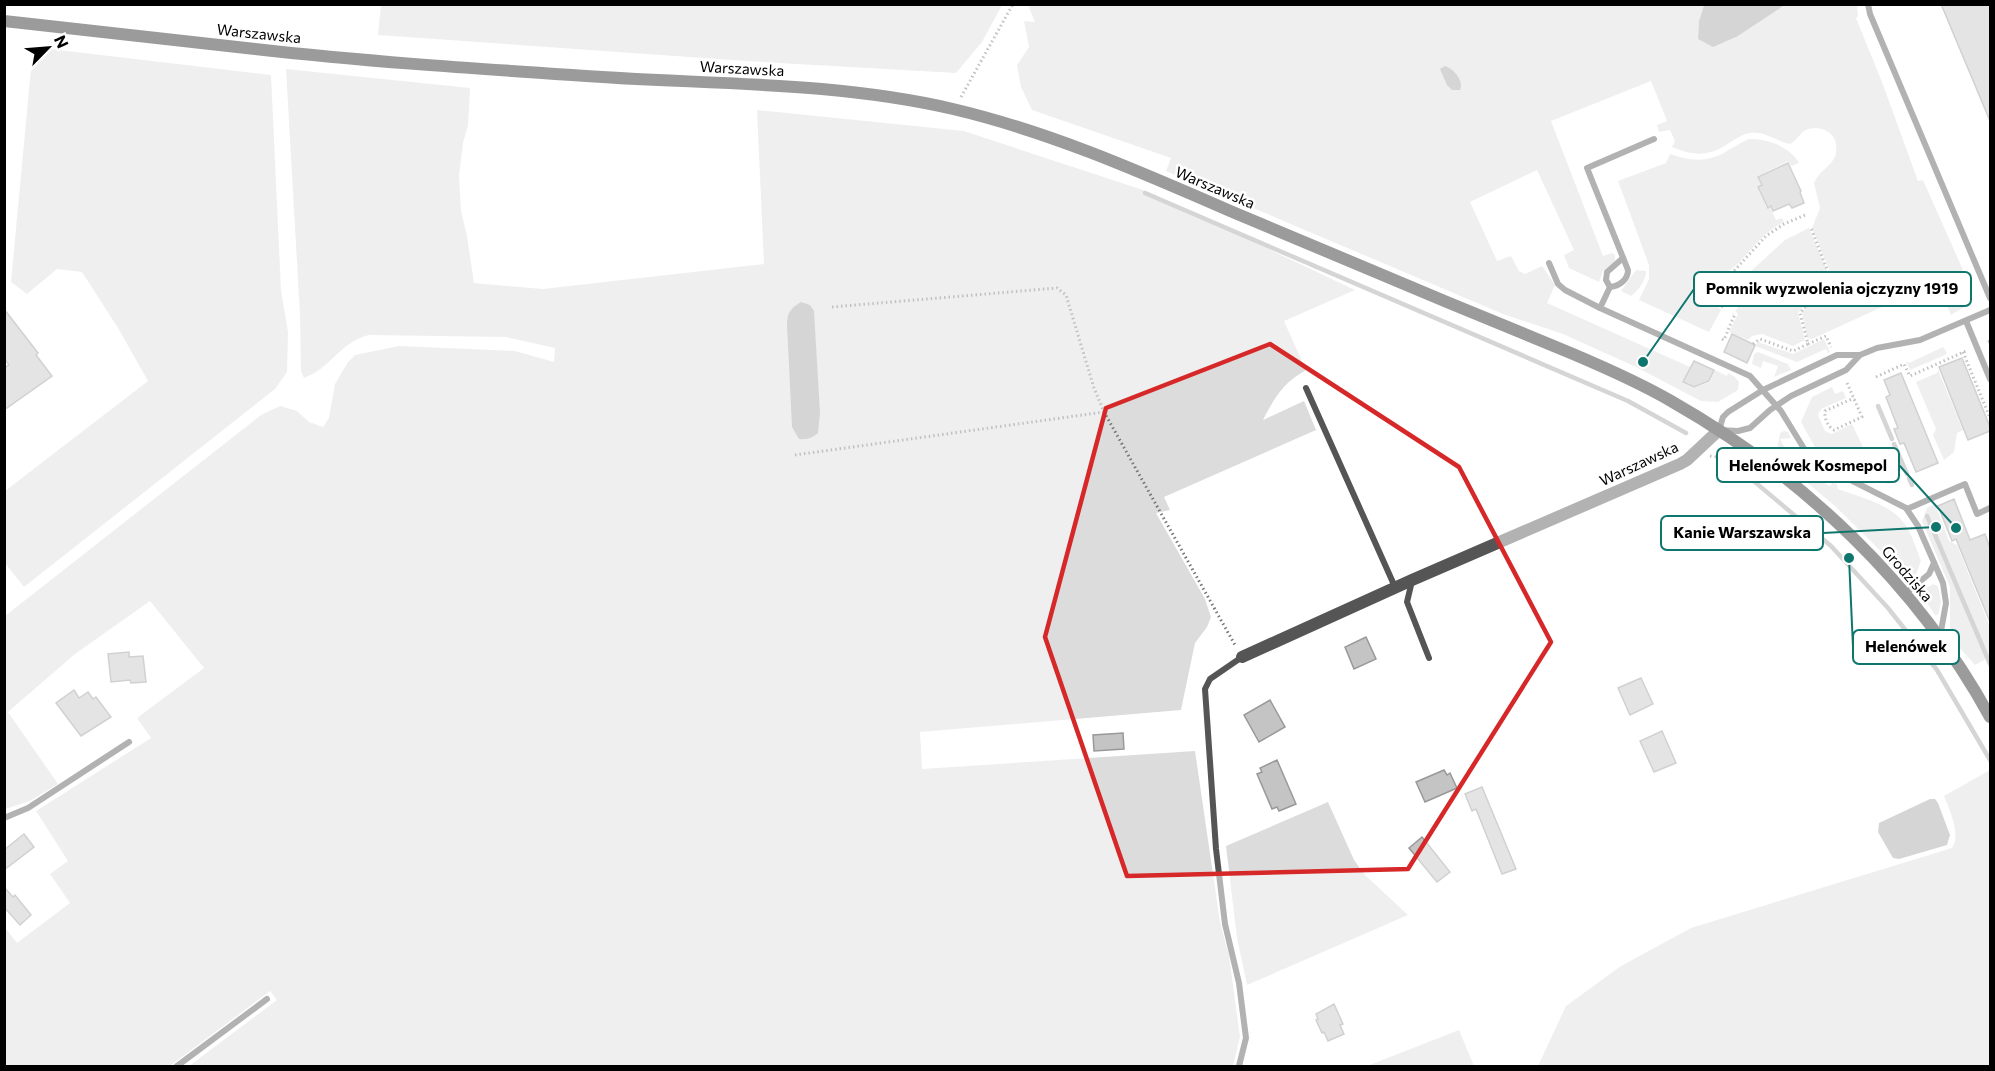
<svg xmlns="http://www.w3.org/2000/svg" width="1995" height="1071" font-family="Commissioner,sans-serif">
<rect width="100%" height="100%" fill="#fff"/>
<g fill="#dcdcdc">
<path d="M381 5V4L1002 5 982 42 956 73 746 61 378 35Z"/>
<path d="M1028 5H1704L1699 21 1698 39 1738 36 1779 9 1784 5H1857L1858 16 1856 18 1882 82 1918 181 1923 180 1963 270 1812 339 1807 338 1802 312 1832 276 1812 228 1820 208 1814 183C1818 172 1830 167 1835 157 1837 151 1837 144 1834 138 1828 128 1814 125 1804 131 1799 135 1797 140 1790 144 1776 141 1765 131 1750 133 1742 134 1736 139 1729 143 1709 157 1694 156 1672 147L1675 141 1670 130 1659 132 1657 125 1667 121 1651 81 1551 121 1603 256 1612 253 1615 255V261L1603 271 1599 282 1569 268 1564 255 1574 250 1537 170 1470 202 1497 261 1511 256 1519 271 1525 274 1542 266 1555 285 1547 303 1690 367 1683 383 1694 388 1710 382 1715 370 1727 376 1728 373 1735 377 1739 382 1738 390 1718 402 1701 401 1636 367 1563 334 1503 314 1166 171 1171 158 1032 110 1021 87 1017 65 1029 47 1024 21 1035 22Z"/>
<path d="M33 47 271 75 281 291 288 332 287 372 275 389 24 587 5 563V491L148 381 118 328 82 272 57 269 27 294 11 282Z"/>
<path d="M286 69 470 88 468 125 463 143 459 176 461 211 467 236 474 283 543 289 764 264 757 110 964 131 1146 191 1355 290 1284 321 1306 370C1283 383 1275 397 1263 420L1304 401 1316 430 1164 497 1170 510 1156 513 1205 599 1211 617 1207 627 1195 643 1181 710 920 732 922 769 1195 751 1220 922 1229 956 1240 1037 1233 1066H189L277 1000 270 991 170 1066H5L4 926 17 943 70 903 50 874 68 861 36 811 151 738 137 718 204 668 150 601 75 654 8 712 58 784 30 801 5 809V616L261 415 280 406 297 411 309 422 323 427 329 418 335 384 348 362 355 355 399 346 515 351 554 362 555 348 506 337 369 335C340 342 330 369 304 378L301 371 300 315Z"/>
<path d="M1749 139C1766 138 1791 147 1799 163L1791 166 1788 161 1757 177 1761 185 1757 187 1767 208 1770 207 1776 220 1782 218 1784 222C1762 232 1751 252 1734 267 1729 271 1723 274 1720 280 1714 290 1722 299 1718 307L1721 310 1709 332 1639 300 1649 279V265L1618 181 1666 163 1670 154C1690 161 1708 163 1727 151 1735 147 1741 142 1749 139Z"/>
<path d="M1809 228 1829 275 1828 278 1798 313 1805 340 1793 346 1762 334 1752 336 1748 340 1729 332 1738 314 1735 311 1748 296 1750 288 1748 278 1751 271 1785 240Z"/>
<path d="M1636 270 1646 271C1646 280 1639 290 1631 296L1621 291Z"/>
<path d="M1946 293 1954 294 1971 303 1951 315 1943 297Z"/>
<path d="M1824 339 1830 352 1828 353 1826 349 1797 362 1755 346 1758 342 1793 354Z"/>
<path d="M1943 347 1947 353 1945 355 1910 370 1906 361 1909 363Z"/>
<path d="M1758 352 1788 364 1791 370 1774 377 1778 366 1763 361 1761 368 1752 364 1754 354Z"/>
<path d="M1938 370 1963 430 1957 433 1954 452 1944 460 1933 435 1936 429 1916 382 1937 373Z"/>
<path d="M1832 387 1835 394 1843 391 1846 398 1821 409 1818 415 1825 431 1832 434 1852 424 1875 472 1889 466 1895 481 1888 484 1846 464 1848 459 1841 455 1838 460 1817 451 1801 422 1812 397Z"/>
<path d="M1784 431 1788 432 1791 438 1780 439 1793 462 1805 461 1814 478 1830 486 1832 483 1837 484 1838 489C1859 497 1891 504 1904 523 1912 534 1916 548 1921 561L1915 577 1909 579 1835 506 1776 457 1780 433Z"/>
<path d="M1935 504 1949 541 1957 545 1990 627V657L1975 665 1957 645 1950 631V587L1922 521 1927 508Z"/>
<path d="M1933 584 1938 586 1941 602 1938 615H1935L1920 592Z"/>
<path d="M1990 770V1066H1538L1566 1006 1621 966 1691 928 1952 848C1961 834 1950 811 1944 796Z"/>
<path d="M1328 802 1354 860 1365 875 1408 915 1247 985 1237 938 1226 846Z"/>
<path d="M1459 1030 1474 1066H1367Z"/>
</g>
<g fill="#a3a3a3">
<path d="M1704 5V4L1784 5 1779 9 1738 36 1713 47 1698 39 1699 21Z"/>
<path d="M1445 66C1454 69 1464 81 1460 90H1452L1447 85 1440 69Z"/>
<path d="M801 302 810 305 814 311 820 413 818 433C812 438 807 440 799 439L792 427 787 325C787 312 791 308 801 302Z"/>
<path d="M1930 799H1935L1938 803 1950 835 1947 845 1899 859 1893 858 1878 832 1879 823Z"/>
</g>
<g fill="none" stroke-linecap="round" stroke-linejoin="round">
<g stroke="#a3a3a3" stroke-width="4.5">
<path d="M1145 193 1628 401 1686 433"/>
<path d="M1878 406 1892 439"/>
<path d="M1894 444 1907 474"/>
<path d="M1743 472 1831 546 1888 608 1937 670 1990 760"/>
<path d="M1909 478 1912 485"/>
<path d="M1927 516 1990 664"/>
</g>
</g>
<g fill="#c4c4c4" stroke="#999" stroke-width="1.5">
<path d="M1941 4H1990V121Z"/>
<path d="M1788 163 1801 191 1800 192 1804 203 1792 208 1789 204 1773 211 1771 206 1768 208 1758 187 1762 185 1758 177Z"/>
<path d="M4 309 38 353 36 355 52 376 4 410V368L9 365 4 358Z"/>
<path d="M1732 334 1755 345 1747 363 1724 352Z"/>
<path d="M1962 358 1990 427V431L1968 440 1939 367Z"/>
<path d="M1694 361 1714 370 1709 381 1694 387 1683 382Z"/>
<path d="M1901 373 1938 463 1916 472 1904 443 1900 444 1894 429 1898 428 1886 397 1890 395 1884 380Z"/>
<path d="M1954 499 1970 540 1985 534 1990 548V622L1956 539 1952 541 1938 506Z"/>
<path d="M1366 637 1376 659 1354 669 1345 647Z"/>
<path d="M129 652V657L143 656 146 682 131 683 130 680 111 682 108 654Z"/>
<path d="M1641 678 1653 704 1630 715 1618 688Z"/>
<path d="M74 690 79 698 88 692 93 699 96 697 111 717 81 736 56 703Z"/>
<path d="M1270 700 1285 727 1259 742 1244 715Z"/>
<path d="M1662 731 1676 763 1654 772 1640 741Z"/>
<path d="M1123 733 1124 749 1094 751 1093 735Z"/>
<path d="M1277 760 1296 804 1279 811 1277 807 1272 809 1257 774 1262 772 1260 768Z"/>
<path d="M1444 770 1447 775 1450 773 1457 788 1425 802 1416 782Z"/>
<path d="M1482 787 1516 869 1502 874 1476 809 1472 811 1465 794Z"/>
<path d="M24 834 34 847 4 870V850Z"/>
<path d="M1422 837 1450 872 1437 882 1409 848Z"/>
<path d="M4 887 13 897 15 895 31 915 20 925 4 907Z"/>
<path d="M1334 1004 1343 1024 1340 1025 1344 1034 1328 1041 1324 1032 1322 1033 1316 1020 1318 1019 1316 1014Z"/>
</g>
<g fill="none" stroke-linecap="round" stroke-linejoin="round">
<g stroke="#777" stroke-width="3" stroke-dasharray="1.5 3" stroke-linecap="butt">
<path d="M961 97 1013 4"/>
<path d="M832 307 1057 288 1066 295 1094 388 1104 412 1235 645"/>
<path d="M1723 307 1721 306 1723 301 1719 291 1723 279 1734 271 1766 236 1784 224 1805 215 1806 217"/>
<path d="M1722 339 1724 340C1728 331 1730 324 1735 315L1733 314"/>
<path d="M1988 342 1990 341"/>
<path d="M1753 344 1760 339 1793 351 1808 344 1800 313 1830 277 1811 228"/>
<path d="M1808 344 1826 336 1831 347"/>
<path d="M1963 352 1990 418"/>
<path d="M1876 377 1904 364 1910 376 1966 351"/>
<path d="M1847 383 1862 417 1834 430C1828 427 1824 418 1825 411L1854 398"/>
<path d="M795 455 1104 412"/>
<path d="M1710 456 1730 459 1747 469"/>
</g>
<g stroke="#555" stroke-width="6">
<path d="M1868 4 1870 14 1990 298"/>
<path d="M1549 263 1558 284 1565 290 1600 308 1750 376 1781 411 1811 460 1906 508 1918 526 1943 583 1946 603 1940 637"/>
<path d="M1610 287C1619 286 1628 280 1628 270L1587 168 1654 139"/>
<path d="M1610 287 1606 280 1607 272 1623 258"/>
<path d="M1600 308 1610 287"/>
<path d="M1966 321 1990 379"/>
<path d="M1860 355H1837L1763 390 1728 412 1723 417 1719 430 1738 431 1750 428 1770 410 1791 396 1846 370 1860 355 1877 348 1920 340 1990 310"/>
<path d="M1306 388 1395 587"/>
<path d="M1907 509 1965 484 1977 514 1990 508"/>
<path d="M1412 581 1407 602 1429 658"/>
<path d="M1906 593 1929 574 1934 563"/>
<path d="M4 818 28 808 129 742"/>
<path d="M177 1066 267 999"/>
<path d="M1239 1066 1246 1038 1239 983 1225 924 1216 849 1205 689 1210 679 1242 657"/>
</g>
<path stroke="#555" stroke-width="12" d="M1242 657 1412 580 1680 464 1687 460 1719 430"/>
<path stroke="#222" stroke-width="12" d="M4 21C88 30 172 40 255 49 361 61 466 68 572 75 699 85 828 80 953 109 1051 132 1143 173 1235 213 1347 260 1460 308 1573 354 1606 368 1640 383 1671 401 1803 476 1917 584 1990 717"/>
</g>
<path d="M0 0H1995V1071H0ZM1270 344 1459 467 1551 642 1408 869 1127 876 1045 637 1106 408Z" fill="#fff" fill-opacity=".55" fill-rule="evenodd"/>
<path fill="none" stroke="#d62828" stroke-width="4.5" stroke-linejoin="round" d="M1270 344 1459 467 1551 642 1408 869 1127 876 1045 637 1106 408Z"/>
<g text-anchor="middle" stroke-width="5" stroke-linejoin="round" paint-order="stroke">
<g font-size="15" fill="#000" stroke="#fff">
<text transform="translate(259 34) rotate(6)" y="5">Warszawska</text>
<text transform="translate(742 69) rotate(3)" y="5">Warszawska</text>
<text transform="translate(1215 188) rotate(23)" y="5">Warszawska</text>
<text transform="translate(1639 464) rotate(-25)" y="5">Warszawska</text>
<text transform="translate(1907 574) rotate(49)" y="5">Grodziska</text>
</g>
</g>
<path fill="none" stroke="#0f766e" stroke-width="2" d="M1643 362L1694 289M1956 528L1899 465M1936 527L1823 533M1849 558L1853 647"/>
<g fill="#0f766e" stroke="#fff" stroke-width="2">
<circle cx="1643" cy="362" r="6"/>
<circle cx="1956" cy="528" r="6"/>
<circle cx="1936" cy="527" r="6"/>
<circle cx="1849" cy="558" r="6"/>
</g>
<g fill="#fff" stroke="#0f766e" stroke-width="2">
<rect x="1694" y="272" width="277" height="34" rx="6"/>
<rect x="1717" y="448" width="182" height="34" rx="6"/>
<rect x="1661" y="516" width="162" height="34" rx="6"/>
<rect x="1853" y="630" width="106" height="34" rx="6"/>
</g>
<g font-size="16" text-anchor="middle" font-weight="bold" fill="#000">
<text x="1832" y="294">Pomnik wyzwolenia ojczyzny 1919</text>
<text x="1808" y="471">Helenówek Kosmepol</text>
<text x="1742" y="538">Kanie Warszawska</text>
<text x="1906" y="652">Helenówek</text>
</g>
<rect width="1995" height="1071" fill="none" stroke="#000000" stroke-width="12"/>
<g transform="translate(48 48) rotate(65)" stroke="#ffffff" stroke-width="4.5" paint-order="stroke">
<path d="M0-4.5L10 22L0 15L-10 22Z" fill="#000000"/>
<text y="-9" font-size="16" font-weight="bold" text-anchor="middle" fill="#000000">N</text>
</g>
</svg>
